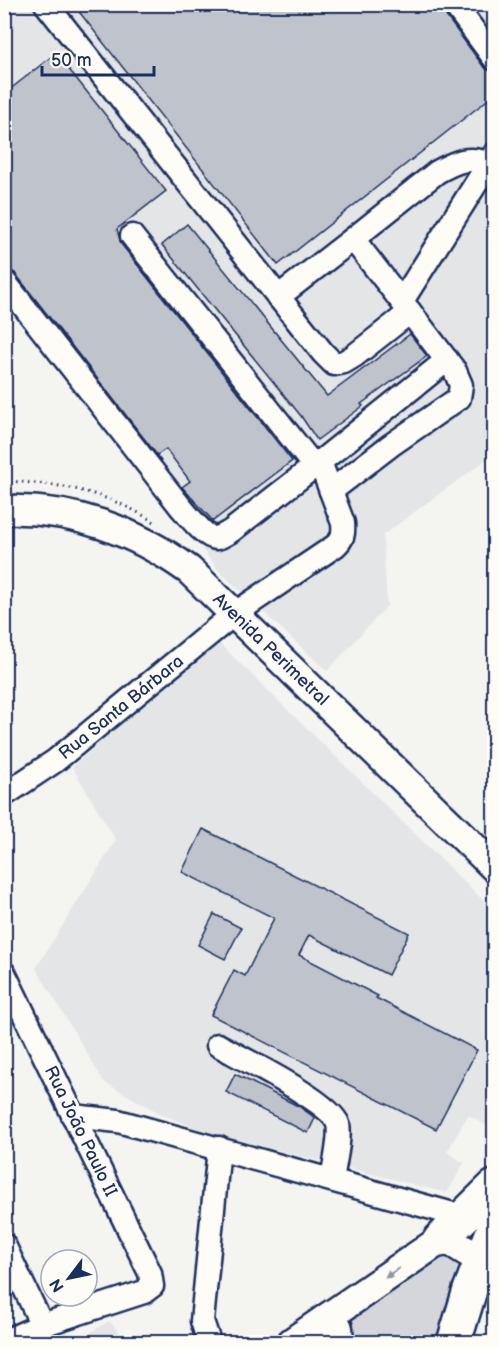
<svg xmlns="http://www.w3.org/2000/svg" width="499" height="1347" font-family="'Balsamiq Sans',sans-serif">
<rect width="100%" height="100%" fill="#f4f4f1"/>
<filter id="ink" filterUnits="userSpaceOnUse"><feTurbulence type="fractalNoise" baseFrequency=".0167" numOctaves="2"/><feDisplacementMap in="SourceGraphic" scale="12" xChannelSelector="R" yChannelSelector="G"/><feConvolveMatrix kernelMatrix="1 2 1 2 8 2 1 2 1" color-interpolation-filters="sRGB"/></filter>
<g filter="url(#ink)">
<g fill="#e4e5e6">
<path d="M5 5H494V454L383 535 387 606 327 671 220 572 5 296Z"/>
<path d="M217 641 494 911V1130L468 1115 447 1152 464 1163 447 1193 203 1131 163 1115 104 1082 36 968 116 840 72 767Z"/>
<path d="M109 1321 129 1342H76Z"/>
</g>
<path fill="#d4d6db" stroke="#78829c" stroke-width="1.5" d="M443 1245 469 1255 438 1339 429 1342H341V1314Z"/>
<g fill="#bfc3cc" stroke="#1b2f5e" stroke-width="1.5">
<path d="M73 4H441L443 12 483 66 488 70 495 71V94L278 265Z"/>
<path d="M56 53 166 191 117 229 121 244 292 461 213 521 182 487 190 481 166 449 157 455 15 273 4 268V94Z"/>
<path d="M187 224 327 396 410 334 427 356 361 404 363 406 317 440 301 416 162 245Z"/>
<path d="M203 829 409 933 388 975 309 935 299 955 378 996 376 998 477 1050 436 1129 211 1015 234 970 245 976 274 918 182 872Z"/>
<path d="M214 914 241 928 225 959 198 945Z"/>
<path d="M235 1074 300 1107 311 1115 315 1118 308 1133 226 1092Z"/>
</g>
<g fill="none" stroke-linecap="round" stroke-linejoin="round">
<g stroke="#1b2f5e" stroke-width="27">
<g id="minor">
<path d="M46 4 323 353 334 364 344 362 354 356 410 312 353 239 437 172C455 162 469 155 489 164"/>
<path d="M454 4 494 58"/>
<path d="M4 281 180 506C187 514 206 539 217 538 222 537 227 533 231 531L320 462 447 360"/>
<path d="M278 297 353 239"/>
<path d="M402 301 494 155"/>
<path d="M331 491 391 445 459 398 461 385 455 371 410 312"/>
<path d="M4 795 55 761 234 614 335 546C343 539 344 534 343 523L320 462 309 460 132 236"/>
<path d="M4 973 150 1273 152 1286 144 1292 42 1325 12 1338 5 1342"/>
<path d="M218 1045C241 1058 331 1102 338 1124 341 1137 334 1166 332 1180"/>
<path d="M73 1116 118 1121 464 1217"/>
<path d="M4 1245 42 1325"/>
<path d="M209 1342 202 1321 219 1148"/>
</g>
</g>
<g stroke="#1b2f5e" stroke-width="33">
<g id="major">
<path d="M4 510C71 507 135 531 189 570L494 867"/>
<path d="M330 1316 338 1328 339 1342"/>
<path d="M292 1342 440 1240 453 1243 482 1261"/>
</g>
</g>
<g stroke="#1b2f5e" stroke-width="38">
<g id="highway">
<path d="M440 1240 494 1187"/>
<path d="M454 1342 470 1290 494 1229"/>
</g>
</g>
<path stroke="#1b2f5e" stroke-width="3" stroke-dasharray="1.5 4.5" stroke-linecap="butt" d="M4 482C14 481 23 482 33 483 78 486 118 499 156 523"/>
<use href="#minor" stroke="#fdfcf7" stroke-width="22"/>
<use href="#major" stroke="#fdfcf7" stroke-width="28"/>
<use href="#highway" stroke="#fdfcf7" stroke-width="33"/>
</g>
<defs><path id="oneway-solid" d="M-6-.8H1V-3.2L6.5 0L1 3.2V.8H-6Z" transform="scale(1.5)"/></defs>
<use fill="#8c96aa" href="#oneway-solid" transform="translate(392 1273) rotate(146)"/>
</g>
<g text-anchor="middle" stroke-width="6" stroke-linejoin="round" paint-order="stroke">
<g font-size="18" fill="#1b2f5e" stroke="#fdfcf7">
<text transform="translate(271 649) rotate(44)" y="6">Avenida Perimetral</text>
<text transform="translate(121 707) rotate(-39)" y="6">Rua Santa Bárbara</text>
<text transform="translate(81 1131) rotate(64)" y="6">Rua João Paulo II</text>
</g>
</g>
<rect width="499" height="1347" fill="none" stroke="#fdfcf7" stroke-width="24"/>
<rect x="12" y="12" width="475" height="1323" fill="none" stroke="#1b2f5e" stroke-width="2" filter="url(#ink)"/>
<g transform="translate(69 1278) rotate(238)"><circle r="28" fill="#fdfcf7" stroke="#a3aaba" stroke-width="1.5"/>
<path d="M0-4.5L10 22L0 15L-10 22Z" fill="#1b2f5e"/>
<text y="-9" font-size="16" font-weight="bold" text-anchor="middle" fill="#1b2f5e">N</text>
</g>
<path d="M42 66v9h112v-9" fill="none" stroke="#1b2f5e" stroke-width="3"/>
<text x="51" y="66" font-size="18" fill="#1b2f5e" stroke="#fdfcf7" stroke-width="4.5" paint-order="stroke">50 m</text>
</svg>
